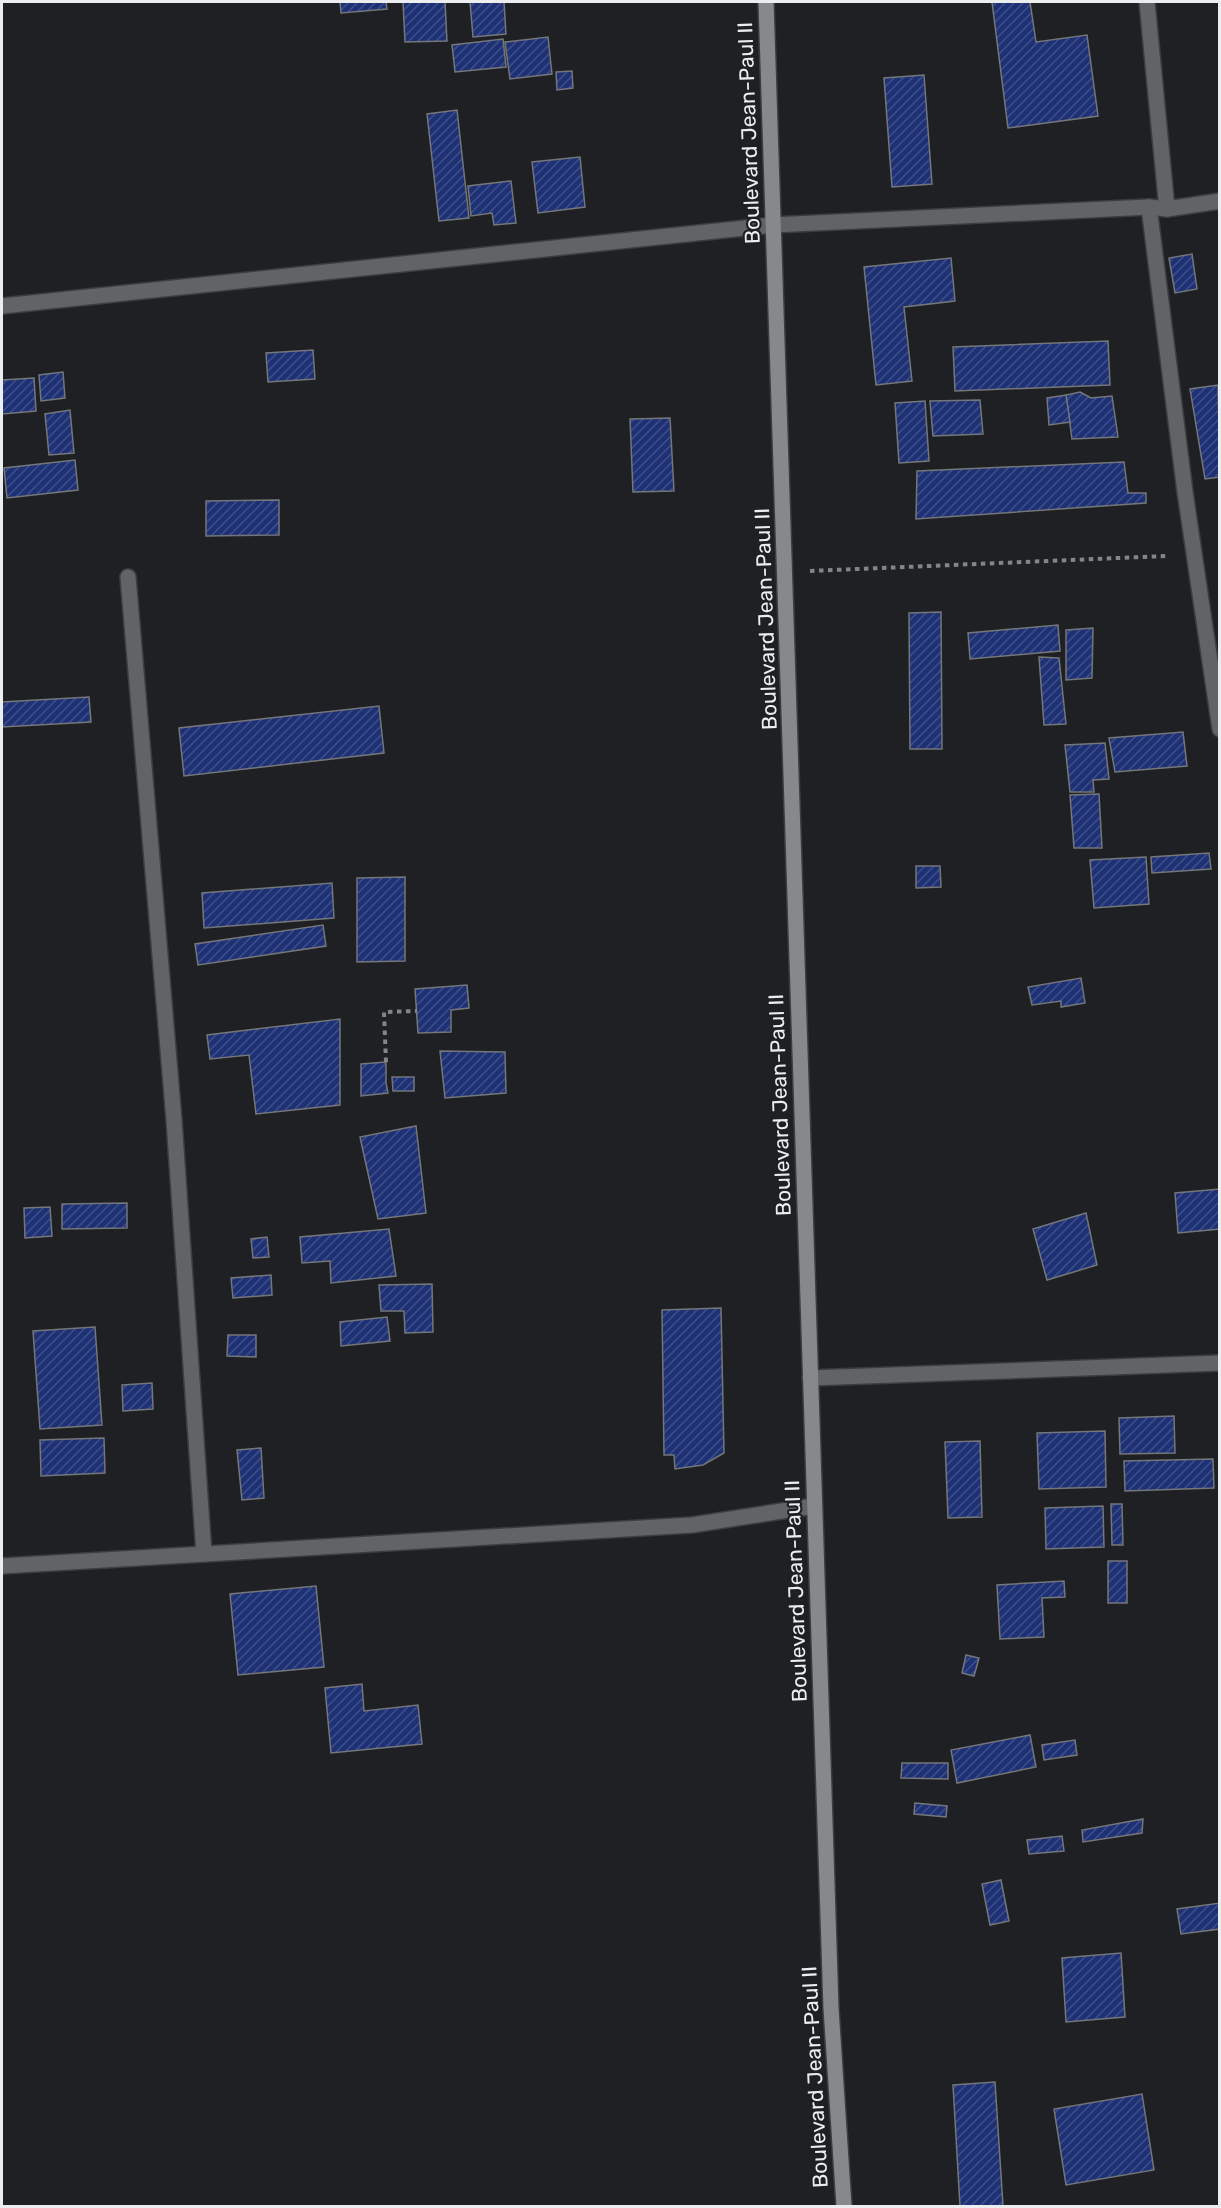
<svg xmlns="http://www.w3.org/2000/svg" width="1221" height="2208" font-family="Rubik,sans-serif">
<defs>
<pattern id="building-hatch" width="6" height="6" patternUnits="userSpaceOnUse" patternTransform="scale(1.5)"><rect width="6" height="6" fill="#1e3175"/><path d="M-1 1l2-2M0 6l6-6M5 7l2-2" fill="none" stroke="#3f4f89"/></pattern>
</defs>
<rect width="100%" height="100%" fill="#1f2023"/>
<g fill="url(#building-hatch)" stroke="#747679" stroke-width="1.5">
<path d="M340 2H386L387 9 341 13Z"/>
<path d="M403 2H445L447 41 405 42Z"/>
<path d="M470 2H504L506 34 473 37Z"/>
<path d="M992 2H1030L1036 42 1087 35 1098 116 1008 128Z"/>
<path d="M548 37 552 74 510 79 505 42Z"/>
<path d="M503 39 506 67 455 72 452 45Z"/>
<path d="M572 71 573 88 557 90 556 72Z"/>
<path d="M924 75 932 184 892 187 884 78Z"/>
<path d="M457 110 469 218 439 221 427 114Z"/>
<path d="M580 157 585 207 538 213 532 162Z"/>
<path d="M511 181 516 223 494 225 492 213 471 216 468 186Z"/>
<path d="M1192 254 1197 289 1175 293 1169 258Z"/>
<path d="M951 258 955 301 904 307 912 381 876 385 864 267Z"/>
<path d="M1108 341 1110 385 955 391 953 347Z"/>
<path d="M313 350 315 379 268 382 266 353Z"/>
<path d="M63 372 65 398 41 401 39 375Z"/>
<path d="M34 378 36 411 2 414V380Z"/>
<path d="M1218 385 1220 477 1205 479 1190 389Z"/>
<path d="M1080 392 1091 398 1112 396 1118 437 1072 439 1066 395Z"/>
<path d="M1066 395 1070 422 1049 425 1047 398Z"/>
<path d="M980 400 983 434 933 436 930 401Z"/>
<path d="M925 401 929 461 899 463 895 403Z"/>
<path d="M70 410 74 453 49 455 45 414Z"/>
<path d="M670 418 674 491 633 492 630 419Z"/>
<path d="M75 460 78 490 7 498 4 468Z"/>
<path d="M1124 462 1128 493H1146V503L916 519 917 471Z"/>
<path d="M279 500V535L206 536V501Z"/>
<path d="M941 612 942 749H910L909 613Z"/>
<path d="M1058 625 1060 651 970 659 968 633Z"/>
<path d="M1093 628 1092 678 1066 680V630Z"/>
<path d="M1039 657 1059 658 1066 724 1044 725Z"/>
<path d="M89 697 91 722 2 727V702Z"/>
<path d="M379 706 384 753 184 776 179 728Z"/>
<path d="M1183 732 1187 766 1115 772 1109 738Z"/>
<path d="M1105 743 1109 779 1093 780 1094 792H1070L1065 745Z"/>
<path d="M1099 794 1102 848H1074L1070 795Z"/>
<path d="M1209 853 1211 869 1152 873 1151 857Z"/>
<path d="M1146 857 1149 904 1094 908 1090 860Z"/>
<path d="M916 866H940L941 887 916 888Z"/>
<path d="M405 877V961L357 962V878Z"/>
<path d="M332 883 334 918 204 928 202 893Z"/>
<path d="M323 925 326 946 198 965 195 944Z"/>
<path d="M1081 978 1085 1003 1061 1007V1001L1032 1005 1028 987Z"/>
<path d="M467 985 469 1008 451 1010V1032L418 1033 415 989Z"/>
<path d="M340 1019V1105L256 1114 249 1055 210 1059 207 1035Z"/>
<path d="M440 1051 505 1052 506 1093 445 1098Z"/>
<path d="M386 1062V1083L388 1093 361 1096V1064Z"/>
<path d="M392 1077H414V1091H393Z"/>
<path d="M416 1126 426 1213 378 1219 360 1137Z"/>
<path d="M1220 1189V1229L1178 1233 1175 1193Z"/>
<path d="M127 1203V1228L62 1229V1204Z"/>
<path d="M50 1207 52 1236 25 1238 24 1208Z"/>
<path d="M1086 1213 1097 1265 1047 1280 1033 1229Z"/>
<path d="M389 1229 396 1276 331 1283 330 1261 302 1263 300 1237Z"/>
<path d="M267 1237 269 1257 253 1258 251 1239Z"/>
<path d="M271 1275 272 1295 233 1298 231 1278Z"/>
<path d="M432 1284 433 1332 405 1333 404 1311H381L379 1285Z"/>
<path d="M721 1308 724 1453 703 1465 675 1469 674 1455H664L662 1310Z"/>
<path d="M387 1317 390 1341 341 1346 340 1322Z"/>
<path d="M95 1327 102 1425 40 1429 33 1331Z"/>
<path d="M228 1335H256V1357L227 1356Z"/>
<path d="M152 1383 153 1409 123 1411 122 1385Z"/>
<path d="M1174 1416 1175 1453 1120 1454 1119 1418Z"/>
<path d="M1105 1431 1106 1487 1039 1489 1037 1433Z"/>
<path d="M104 1438 105 1473 41 1476 40 1440Z"/>
<path d="M980 1441 982 1517 948 1518 945 1442Z"/>
<path d="M261 1448 264 1498 242 1500 237 1450Z"/>
<path d="M1213 1459 1214 1488 1125 1491 1124 1461Z"/>
<path d="M1111 1504H1122L1123 1545H1112Z"/>
<path d="M1103 1506 1104 1547 1046 1549 1045 1508Z"/>
<rect x="1108" y="1561" width="19" height="42"/>
<path d="M1064 1581 1065 1597 1042 1598 1044 1637 1000 1639 997 1585Z"/>
<path d="M316 1586 324 1667 238 1675 230 1594Z"/>
<path d="M966 1655 979 1658 974 1676 962 1673Z"/>
<path d="M362 1684 364 1711 418 1705 422 1744 331 1753 325 1688Z"/>
<path d="M1030 1735 1036 1767 957 1783 951 1750Z"/>
<path d="M1075 1740 1077 1755 1044 1760 1042 1745Z"/>
<path d="M902 1763H948V1779L901 1778Z"/>
<path d="M915 1803 947 1806 946 1817 914 1814Z"/>
<path d="M1143 1819 1142 1833 1083 1842 1082 1830Z"/>
<path d="M1062 1836 1064 1851 1029 1854 1027 1840Z"/>
<path d="M1001 1880 1009 1921 990 1925 982 1884Z"/>
<path d="M1220 1903V1929L1181 1934 1177 1909Z"/>
<path d="M1121 1953 1125 2017 1066 2022 1062 1958Z"/>
<path d="M995 2082 1003 2206H960L953 2085Z"/>
<path d="M1142 2094 1154 2170 1066 2185 1054 2109Z"/>
</g>
<g fill="none" stroke-linecap="round" stroke-linejoin="round">
<g stroke="#3c3d40" stroke-width="18">
<g id="street">
<path d="M1147 2 1167 209"/>
<path d="M1149 207 1185 492 1220 729"/>
<path d="M2 306 773 225 1149 207 1167 209 1220 201"/>
<path d="M128 577 174 1120 204 1554"/>
<path d="M810 1378 1220 1363"/>
<path d="M2 1566 692 1525 814 1506"/>
</g>
</g>
<g stroke="#3c3d40" stroke-width="18">
<path id="secondary" d="M766 2 831 2008 844 2206"/>
</g>
<g stroke="#848587" stroke-width="4" stroke-dasharray="4.5 4.5" stroke-linecap="butt">
<path d="M810 571 1166 556"/>
<path d="M386 1062 384 1012 417 1011"/>
</g>
<use href="#street" stroke="#626364" stroke-width="15"/>
<use href="#secondary" stroke="#87888a" stroke-width="15"/>
</g>
<g text-anchor="middle" stroke-width="4.5" stroke-linejoin="round" paint-order="stroke">
<g font-size="21" fill="#ecedef" stroke="#1f2023">
<text transform="translate(749 133) rotate(-92)" y="7">Boulevard Jean-Paul II</text>
<text transform="translate(766 619) rotate(-92)" y="7">Boulevard Jean-Paul II</text>
<text transform="translate(780 1105) rotate(-92)" y="7">Boulevard Jean-Paul II</text>
<text transform="translate(796 1591) rotate(-92)" y="7">Boulevard Jean-Paul II</text>
<text transform="translate(815 2077) rotate(-93)" y="7">Boulevard Jean-Paul II</text>
</g>
</g>
<rect width="1221" height="2208" fill="none" stroke="#ecedef" stroke-width="6"/>
</svg>
